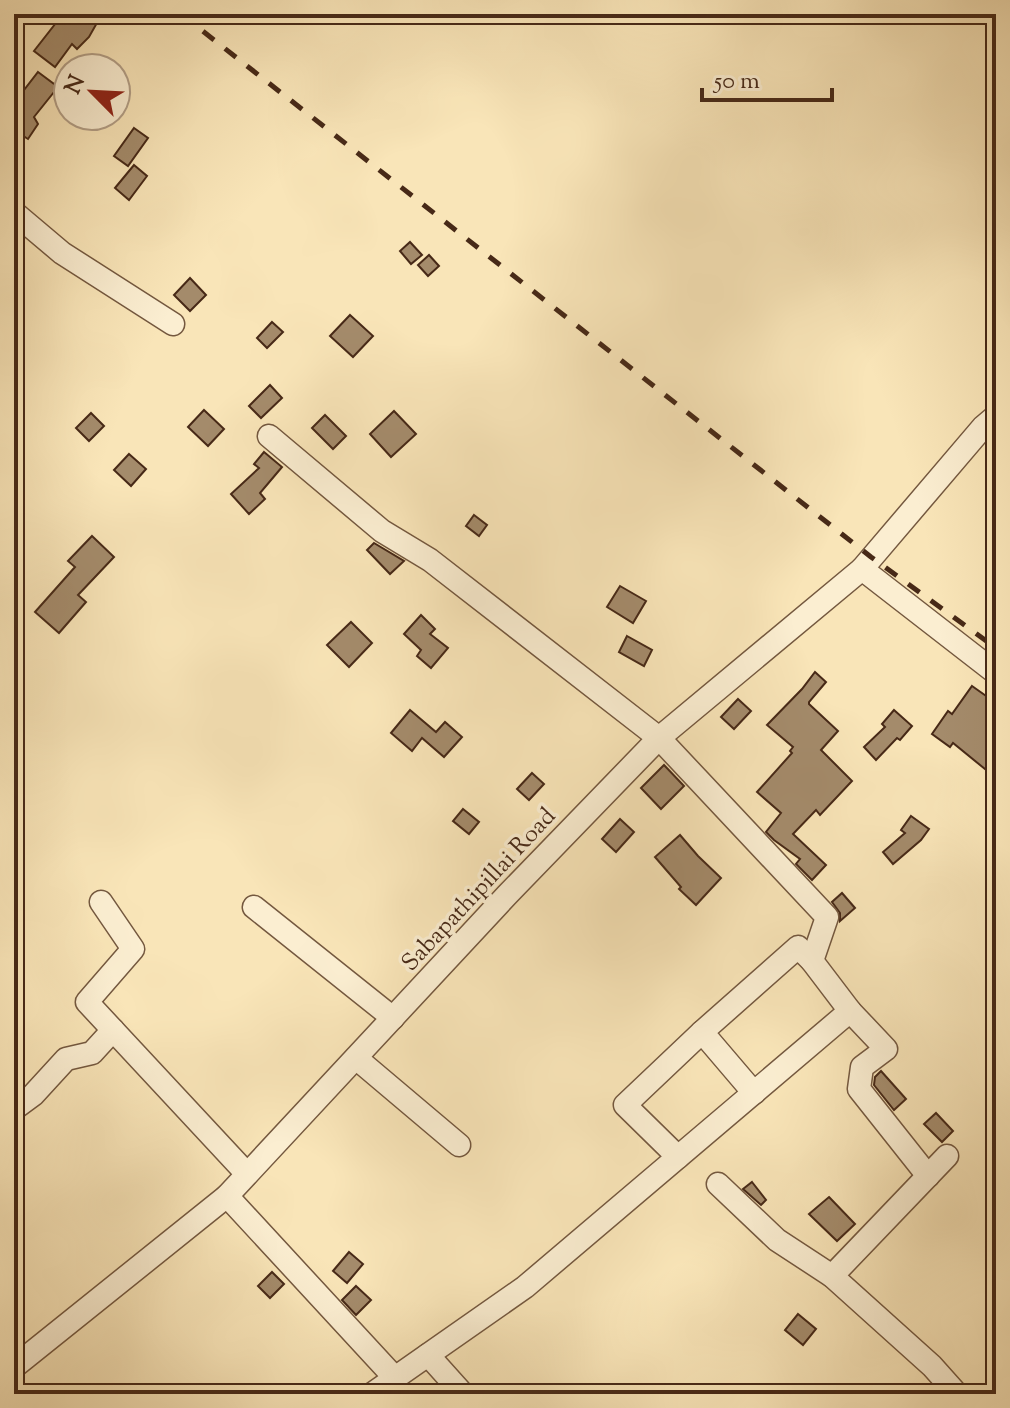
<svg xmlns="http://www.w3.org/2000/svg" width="1010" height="1408" font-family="'Sorts Mill Goudy',serif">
<rect width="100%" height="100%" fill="#f9e5b8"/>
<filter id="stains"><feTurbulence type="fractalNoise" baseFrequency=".0025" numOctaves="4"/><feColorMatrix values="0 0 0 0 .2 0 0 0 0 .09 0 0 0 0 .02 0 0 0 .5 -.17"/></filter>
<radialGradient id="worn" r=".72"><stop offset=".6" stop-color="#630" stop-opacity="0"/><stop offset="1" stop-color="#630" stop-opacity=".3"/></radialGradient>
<g fill="#a48b6b" stroke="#472917" stroke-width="2">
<path d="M63 14H102L89 37 77 49 72 44 55 67 34 51Z"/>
<path d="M38 72 58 87 34 117 38 124 28 139 14 130V103Z"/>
<path d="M134 128 148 138 128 166 114 156Z"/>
<path d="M134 165 147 176 129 200 115 188Z"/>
<path d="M410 242 422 255 411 264 400 251Z"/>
<path d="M429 255 439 266 428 276 418 265Z"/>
<path d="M190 278 206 295 190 311 174 295Z"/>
<path d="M350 315 373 336 353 357 330 336Z"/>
<path d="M272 322 283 332 267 348 257 338Z"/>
<path d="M270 385 282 398 261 418 249 406Z"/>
<path d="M204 410 224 429 208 446 188 427Z"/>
<path d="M394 411 416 434 391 457 370 434Z"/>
<path d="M91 413 104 426 89 441 76 428Z"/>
<path d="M325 415 346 436 333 449 312 428Z"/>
<path d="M264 452 282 467 260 493 265 499 249 514 231 494 259 468 254 464Z"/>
<path d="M129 454 146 469 131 486 114 470Z"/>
<path d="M474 515 487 525 479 536 466 526Z"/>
<path d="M92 536 114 557 78 595 86 602 59 633 35 612 75 567 68 561Z"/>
<path d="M374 543 404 561 390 574 367 550Z"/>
<path d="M620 586 646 601 633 623 607 607Z"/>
<path d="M421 615 435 629 430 634 448 648 431 668 417 656 421 650 404 634Z"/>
<path d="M351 622 372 643 349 667 327 645Z"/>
<path d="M627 636 652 650 644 666 619 652Z"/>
<path d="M815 672 826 682 809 702V704L838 731 821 750 852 781 820 815 816 810 793 834 826 865 812 880 796 864 800 859 774 840 766 832 781 813 757 792 792 753 790 751 793 747 767 725 802 689Z"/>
<path d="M972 686 996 703V778L953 743 950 747 932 734 948 711 952 714Z"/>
<path d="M738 699 751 711 734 729 721 717Z"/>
<path d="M410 710 436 732 445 722 462 737 444 757 422 738 412 751 391 733Z"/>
<path d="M894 710 912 726 900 740 897 738 876 760 864 747 885 727 882 724Z"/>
<path d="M664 765 684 786 661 809 641 788Z"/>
<path d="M532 773 544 784 529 800 517 789Z"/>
<path d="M463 809 479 822 469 834 453 821Z"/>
<path d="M911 816 929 829 921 840 893 864 883 852 905 833 901 830Z"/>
<path d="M620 819 634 832 616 852 602 839Z"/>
<path d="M680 835 698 856 721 878 696 905 679 889 681 887 655 857Z"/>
<path d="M842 893 855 908 840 921V913L832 902Z"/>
<path d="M881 1071 906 1099 894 1110 874 1085 875 1077Z"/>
<path d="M936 1113 953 1131 942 1142 924 1124Z"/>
<path d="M752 1182 766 1200 761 1205 743 1189Z"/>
<path d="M829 1197 855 1224 837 1241 809 1214Z"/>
<path d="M349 1252 363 1264 347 1283 333 1271Z"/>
<path d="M272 1272 284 1284 270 1298 258 1286Z"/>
<path d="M356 1286 371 1300 356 1315 342 1300Z"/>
<path d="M798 1314 816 1329 803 1345 785 1330Z"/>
</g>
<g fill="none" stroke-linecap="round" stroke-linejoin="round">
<g stroke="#74583f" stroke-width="25">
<g id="minor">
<path d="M14 216 17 215 62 253 173 324"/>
<path d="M269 436 382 531 430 560 659 738 827 917 812 961 850 1011 525 1287 372 1394"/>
<path d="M862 569 983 427 996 416"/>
<path d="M101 902 133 949 87 1002 113 1030"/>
<path d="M254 907 393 1018"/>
<path d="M850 1011 886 1049 862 1067 859 1089 928 1176"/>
<path d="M356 1058 459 1145"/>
<path d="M754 1093 702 1032 798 947 812 961"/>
<path d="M14 1109 33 1095 66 1059 92 1053 113 1030 247 1174"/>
<path d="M678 1157 625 1105 702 1032"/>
<path d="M718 1184 777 1240 832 1276 932 1366 957 1394"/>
<path d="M227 1196 395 1378"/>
<path d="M832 1276 947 1156"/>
<path d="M428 1355 463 1394"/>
<path d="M14 1367 227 1196 507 895 659 738 862 569 996 673"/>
</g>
</g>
<use href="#minor" stroke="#fbeed1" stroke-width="22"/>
<path stroke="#472917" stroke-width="5" stroke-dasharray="14 14" stroke-linecap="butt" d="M181 14 871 557 996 648"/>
</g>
<g text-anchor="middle" stroke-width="7" stroke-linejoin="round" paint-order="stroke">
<g font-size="24" fill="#472917" stroke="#fbeed1">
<text transform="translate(478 889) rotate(-47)" y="8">Sabapathipillai Road</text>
</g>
</g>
<rect width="1010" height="1408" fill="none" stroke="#f9e5b8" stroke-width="48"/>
<rect x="16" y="16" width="978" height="1376" fill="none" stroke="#472917" stroke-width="4"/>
<rect x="24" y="24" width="962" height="1360" fill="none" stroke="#472917" stroke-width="2"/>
<g transform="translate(92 92) rotate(294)"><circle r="38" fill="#fbeed1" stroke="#b39f87" stroke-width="2"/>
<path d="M0-6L14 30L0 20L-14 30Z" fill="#8f2418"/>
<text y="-12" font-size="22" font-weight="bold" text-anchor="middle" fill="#472917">N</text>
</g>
<path d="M702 88v12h130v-12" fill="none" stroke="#472917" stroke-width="4"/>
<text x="714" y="88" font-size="24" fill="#472917" stroke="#fbeed1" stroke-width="6" paint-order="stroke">50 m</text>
<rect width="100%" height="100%" filter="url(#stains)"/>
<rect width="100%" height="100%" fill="url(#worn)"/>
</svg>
